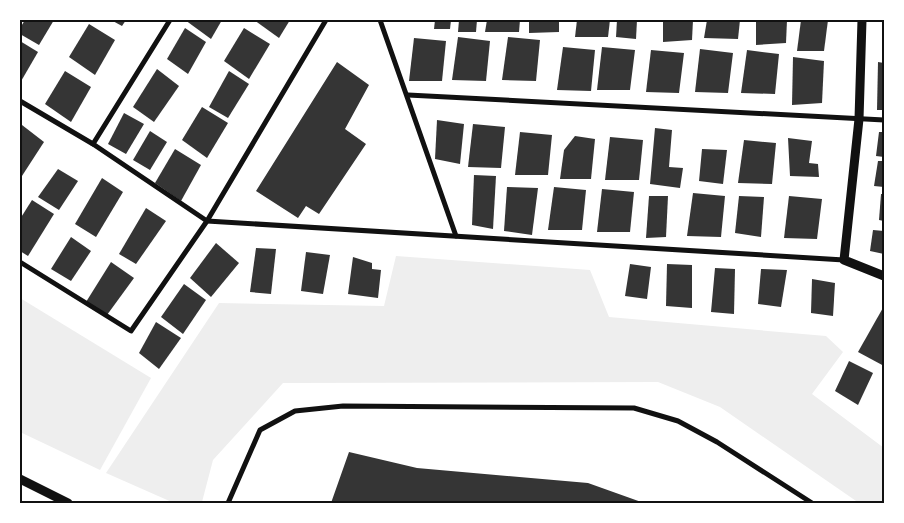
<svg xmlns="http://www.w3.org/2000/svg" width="904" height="523" font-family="Figtree,sans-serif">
<rect width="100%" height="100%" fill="#fff"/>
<g fill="#eee">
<path d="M396 256 590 270 609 317 826 336 843 352 812 394 884 448V503H859L720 407 658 382 283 383 213 460 202 502 174 503 106 473 219 303 384 306Z"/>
<path d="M20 298 151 378 100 470 20 432Z"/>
</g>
<g fill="#353535">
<path d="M25 20H54L39 45 20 34V28Z"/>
<path d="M111 20H126L122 26Z"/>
<path d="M185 20H222L211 39Z"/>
<path d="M254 20H290L279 38Z"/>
<path d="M435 20H451L450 29H434Z"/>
<path d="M459 20H477L476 32H458Z"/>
<path d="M487 20H520L519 32H485Z"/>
<path d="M529 20H559V32L529 33Z"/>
<path d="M577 20H610L608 37H575Z"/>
<path d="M617 20H637L636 39 616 37Z"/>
<path d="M663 20H693L692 40 663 42Z"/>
<path d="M707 20H740L738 39 704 38Z"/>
<path d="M756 20H787L786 43 756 45Z"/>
<path d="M801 20H828L824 51H797Z"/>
<path d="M89 24 115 40 95 75 69 57Z"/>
<path d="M185 28 206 42 188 74 167 59Z"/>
<path d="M244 28 270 44 249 79 224 61Z"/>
<path d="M458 37 490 41 486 81 452 80Z"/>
<path d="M508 37 540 40 536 81 502 80Z"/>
<path d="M414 38 446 41 442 81H409Z"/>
<path d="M20 41 38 52 20 83Z"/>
<path d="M563 47 595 50 591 91 557 90Z"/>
<path d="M602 47 635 50 630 90H597Z"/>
<path d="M700 49 733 53 728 93 695 92Z"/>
<path d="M651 50 684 53 679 93 646 92Z"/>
<path d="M747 50 779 54 775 94 741 93Z"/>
<path d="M793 57 824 61 822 103 792 105Z"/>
<path d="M337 62 369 85 345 129 366 144 319 214 306 206 298 218 256 191Z"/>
<path d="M878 62 884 63V110H877Z"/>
<path d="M157 69 179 86 154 122 133 107Z"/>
<path d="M65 71 91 87 71 122 45 104Z"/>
<path d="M229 71 249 84 228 118 209 107Z"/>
<path d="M202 107 228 123 207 158 182 140Z"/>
<path d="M124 113 144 124 126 154 108 144Z"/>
<path d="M437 120 464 124 460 164 435 159Z"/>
<path d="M473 124 505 127 501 168 468 167Z"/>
<path d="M22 125 44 142 20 179V128Z"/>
<path d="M655 128 672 130 669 167 683 168 680 188 650 184Z"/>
<path d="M150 131 167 142 150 170 133 160Z"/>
<path d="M520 132 552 135 548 175H515Z"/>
<path d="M879 132H884V157L876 156Z"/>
<path d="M575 136 595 139 591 179H560L564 150Z"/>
<path d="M610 137 643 140 639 180H605Z"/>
<path d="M788 138 812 141 809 163 818 164 819 177 790 176Z"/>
<path d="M744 140 776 143 772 184 738 183Z"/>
<path d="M175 149 201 165 181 201 155 183Z"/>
<path d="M702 149 727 150 723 184 699 181Z"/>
<path d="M878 161H884V187L874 186Z"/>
<path d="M58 169 78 181 59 210 38 197Z"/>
<path d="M474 175 496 176 493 229 472 225Z"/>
<path d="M102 178 123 192 96 237 75 224Z"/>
<path d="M507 187 538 188 532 235 504 231Z"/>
<path d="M554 187 586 190 582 230H548Z"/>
<path d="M602 189 634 192 630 232H597Z"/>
<path d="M693 193 725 196 721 237 687 236Z"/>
<path d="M881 194H884V221L879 220Z"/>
<path d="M649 196H668L666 237 646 238Z"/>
<path d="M739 196 764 197 761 237 735 233Z"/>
<path d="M789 196 822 199 817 239 784 238Z"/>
<path d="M32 200 54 214 28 256 20 251V219Z"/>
<path d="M146 208 166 221 136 264 119 254Z"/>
<path d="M873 230 884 231V254L870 251Z"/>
<path d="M71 237 91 251 71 281 51 269Z"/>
<path d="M216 243 239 263 211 297 190 278Z"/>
<path d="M256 248 276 249 271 294 250 292Z"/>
<path d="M306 252 330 255 323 294 301 291Z"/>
<path d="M353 257 372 263V269L381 270 378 298 348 294Z"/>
<path d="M111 262 134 278 107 315 86 302Z"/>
<path d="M630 264 651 267 647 299 625 296Z"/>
<path d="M667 264 692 265V308L666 306Z"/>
<path d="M715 268 735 269 734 314 711 312Z"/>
<path d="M761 269 787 270 781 307 758 304Z"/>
<path d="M812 279 835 283 833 316 811 313Z"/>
<path d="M184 284 206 300 183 334 161 317Z"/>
<path d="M884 306V366L858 352Z"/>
<path d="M156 322 181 338 159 369 139 353Z"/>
<path d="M849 361 873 373 858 405 835 391Z"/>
<path d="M349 452 417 468 588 483 644 503H331Z"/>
</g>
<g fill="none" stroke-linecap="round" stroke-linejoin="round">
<g stroke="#111" stroke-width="5">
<path d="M380 20 456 236"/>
<path d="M408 95 884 120"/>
<path d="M20 101 93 144 207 221 844 260"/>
<path d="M93 144 170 20"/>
<path d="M20 262 131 331 207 221 326 20"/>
<path d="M228 503 260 430 295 411 343 406 634 408 678 421 717 442 812 503"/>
</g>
<g stroke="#111" stroke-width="9">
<path d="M862 20 859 119 844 260 884 276"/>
<path d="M20 479 68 503"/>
</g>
</g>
<rect width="904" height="523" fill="none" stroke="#ffffff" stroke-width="42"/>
<rect x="21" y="21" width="862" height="481" fill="none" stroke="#111" stroke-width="2"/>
</svg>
